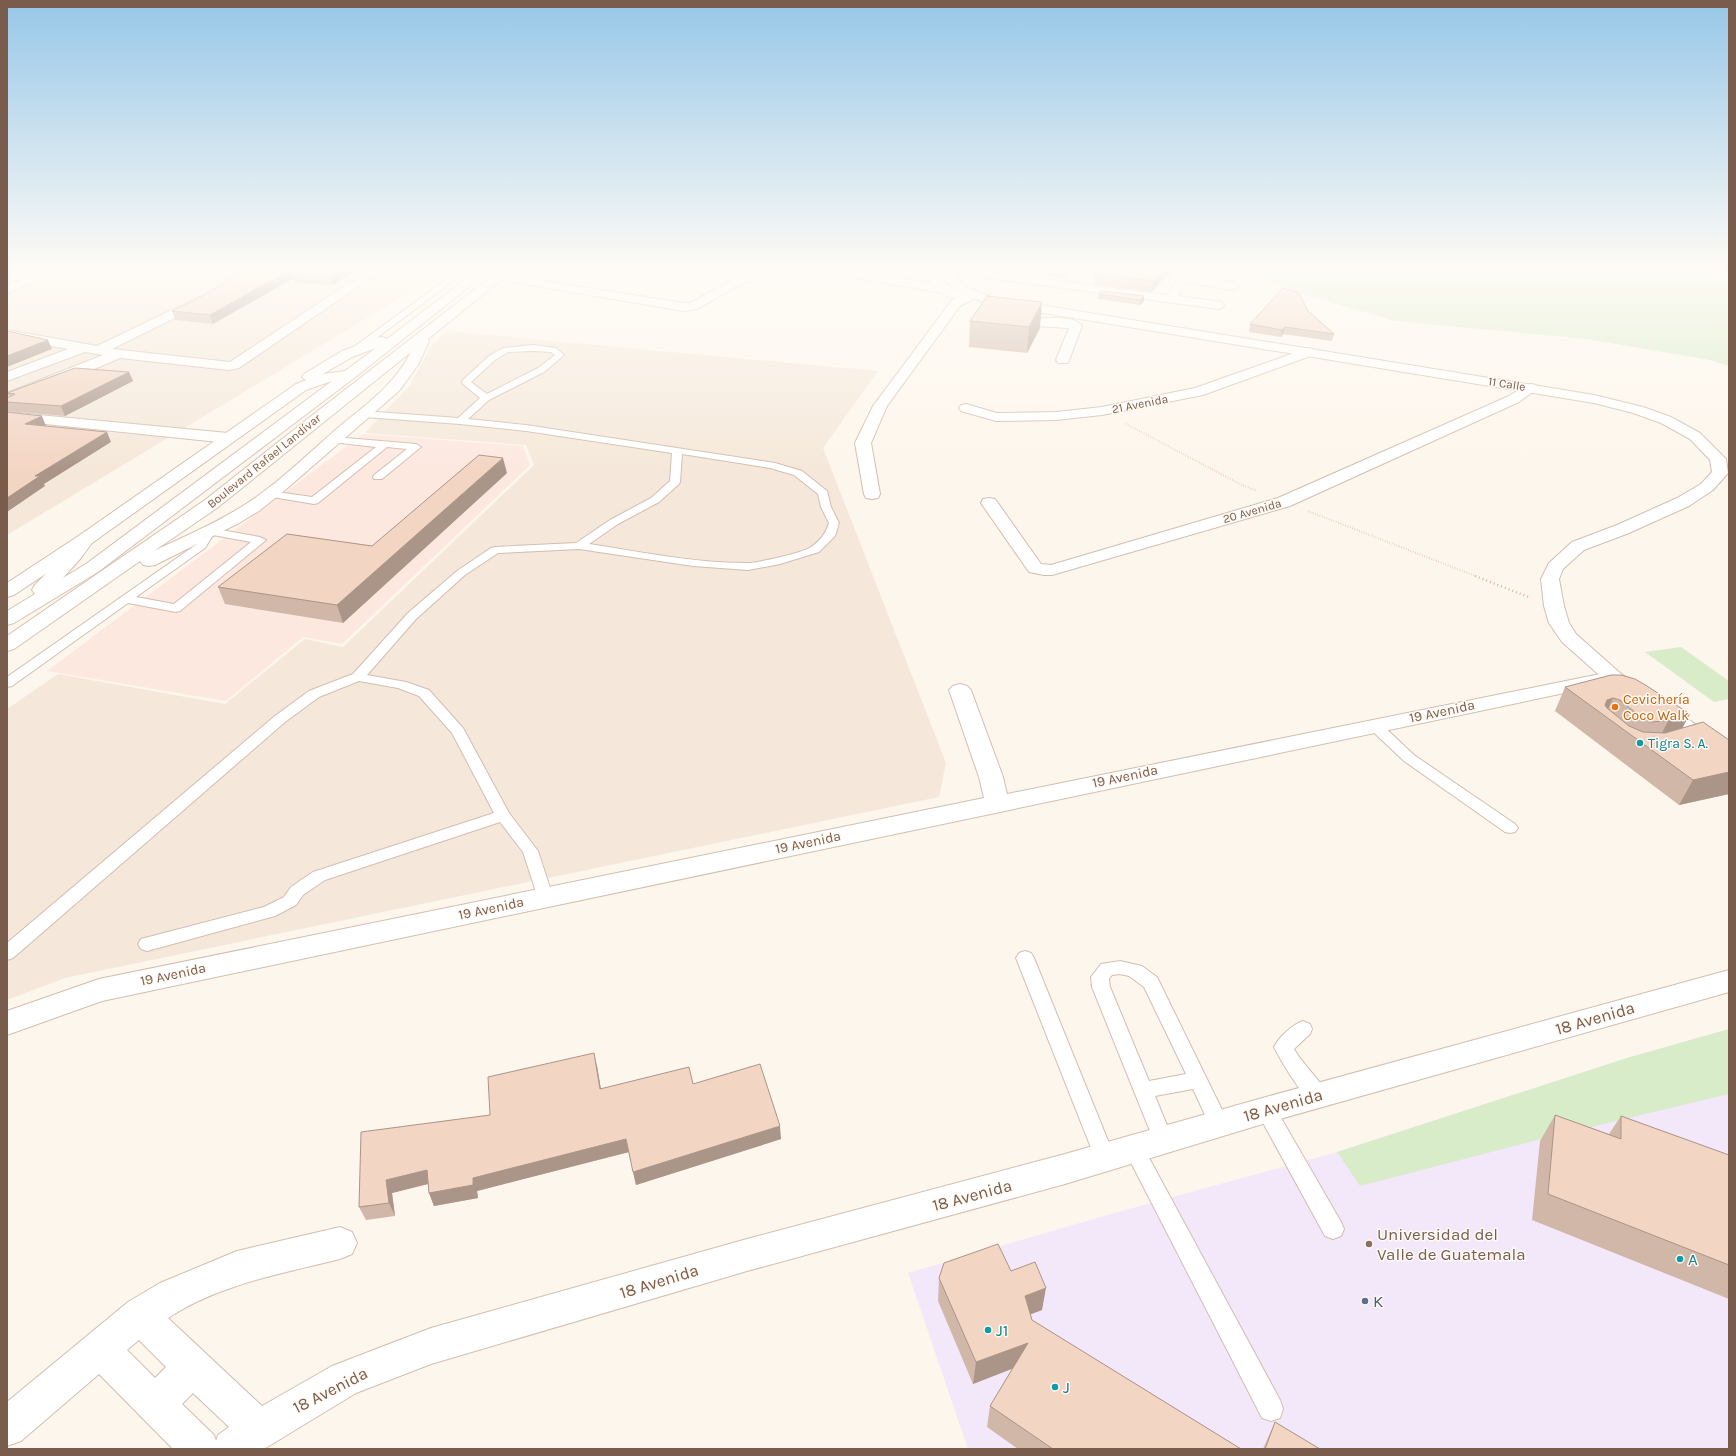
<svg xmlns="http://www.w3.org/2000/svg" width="1736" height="1456" font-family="Karla,sans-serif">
<rect width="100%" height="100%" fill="#fdf6ec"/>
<g fill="#f5e8da">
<path d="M82 266H453L7 535V274Z"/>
<path d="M447 331 878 371 823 448 946 763 939 797 65 978 7 1000V709L58 674 225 704 305 639 343 647 534 465 526 445 365 433 410 385 430 347Z"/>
</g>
<path fill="#fde8e0" d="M363 434 523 446 530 465 342 644 303 637 226 701 47 671Z"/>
<path fill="#f3e8fa" d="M1729 1029V1449H968L908 1273 1111 1214 1337 1152 1627 1058Z"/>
<g fill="#d8ecc9">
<path d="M7 266H85L7 274Z"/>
<path d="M1235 266H1729V366L1710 360 1586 339 1395 321 1290 290Z"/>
<path d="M1681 647 1729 681V699L1714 702 1645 652Z"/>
<path d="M1729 1029V1094L1541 1139 1360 1186 1337 1152 1627 1058Z"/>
</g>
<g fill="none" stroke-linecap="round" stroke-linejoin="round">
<g stroke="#d1beb0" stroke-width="2">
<g id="service">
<path d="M465 266H473L354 355H348L347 353 348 351Z"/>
<path d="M534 345 556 348 564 355 544 372 489 400 468 419 526 425 775 463 802 471 827 491 831 507 839 523 835 536 819 552 780 564 748 570 693 566 579 549 498 553 465 575 416 619 367 675 406 682 429 690 463 728 509 813 538 851 553 897 551 901 545 903 539 901 523 852 500 822 325 880 303 895 296 905 275 916 147 951 141 949 138 944 141 939 264 907 284 897 291 887 313 872 494 813 452 733 419 696 398 688 359 681 319 697 285 722 13 958 7 960V943L275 716 309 691 353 674 408 613 457 571 491 548 495 547 576 543 610 520 651 498 670 481 672 453 526 431 460 424 364 417 359 414 364 411 458 418 480 398 463 384 462 382 463 380 489 356 503 348ZM534 351 551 352 555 355 538 368 487 394 471 382 495 360 508 352ZM682 454 770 468 794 475 818 494 821 507 829 523C826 533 820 541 811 547 803 553 757 563 747 563 694 563 641 552 589 544L618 524 659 502 679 484 680 482Z"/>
<path d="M334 437 416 444 421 447 382 479H374L373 477 374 475 407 449 387 447 318 503 314 504 266 496 265 494 270 491 312 497 376 447 331 442 329 440 331 438Z"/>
<path d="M210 528 260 537 266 540 180 611 176 612 128 603 12 686 7 687V677L197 544 206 529ZM213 535 251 542 174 604 136 597 205 548Z"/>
<path d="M1374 721 1379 722 1414 755 1515 824 1518 828 1515 832 1510 833 1505 832 1404 761 1369 728 1367 725 1369 722Z"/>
<path d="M1025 951 1031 953 1034 958 1115 1158 1112 1164 1105 1167 1098 1164 1095 1158 1016 958 1019 953Z"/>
<path d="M1120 961 1142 966 1157 977 1229 1124 1226 1130 1219 1133 1212 1130 1193 1089 1155 1096 1173 1140 1170 1146 1163 1149 1156 1146 1092 987 1091 977 1101 964ZM1120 974 1129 976 1144 987 1186 1074 1149 1081 1110 987 1109 979 1112 975Z"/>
<path d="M1303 1021 1310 1024 1312 1029 1310 1034 1294 1049C1303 1065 1319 1078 1328 1095L1325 1101C1320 1103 1317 1104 1313 1101 1301 1096 1280 1059 1274 1047 1279 1037 1292 1025 1303 1021Z"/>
<path d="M1266 1101 1273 1104 1341 1222 1344 1229 1341 1236 1333 1239 1325 1236 1256 1110 1259 1104Z"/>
<path d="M1134 1140 1141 1143 1280 1400 1283 1409 1280 1418 1271 1421 1262 1418 1124 1149 1127 1143Z"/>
</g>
</g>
<g stroke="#d1beb0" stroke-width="2">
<g id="minor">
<path d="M375 266H388L239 368 229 370 120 358 78 376 7 402V393L103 355 85 352 7 381V372L68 349 7 338V330L97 346 199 297 203 298 205 301 203 304 112 349 230 362Z"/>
<path d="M777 266H796L795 268 741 284 697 309 684 311 500 280 496 279 494 277 496 275 500 274 684 303H690L733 280Z"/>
<path d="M800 266H828L948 286 952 288 954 290 952 292 948 294 805 269Z"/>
<path d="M946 269H965L1167 295 1179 276 1183 275 1232 282 1236 284 1238 286 1236 288 1232 290 1186 282 1178 296 1222 302 1224 305 1222 308 1218 309 965 275H948L936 280H928L926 278 928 276Z"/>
<path d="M30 276 34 277 36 279 34 281 7 293V285Z"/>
<path d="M971 290 975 291 977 294 972 300 960 306 887 406 871 443 880 494 878 498 872 499 866 498 864 494 855 443 873 406 952 300Z"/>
<path d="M1037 305 1041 306 1043 309 1038 318C1050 319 1074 315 1082 326L1068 363H1058L1056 360 1069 328 1035 326 1031 325 1025 319 1033 306Z"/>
<path d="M1308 348 1313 349 1315 352 1313 355 1203 395 1102 415 1056 420 996 421 961 411 959 408 961 405 966 404 997 413 1056 412 1102 407 1195 388Z"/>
<path d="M1531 384 1536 385 1538 388 1519 402 1290 506 1052 575H1044L1029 572 981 503 983 499 989 498 995 499 1041 564 1051 565 1278 498 1509 396 1526 385Z"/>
<path d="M7 412 228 433 233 435 236 438 233 441 228 443 7 420Z"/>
<path d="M86 534 92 535 95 539 92 543 14 595 7 597V583L80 535Z"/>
<path d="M1610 672 1617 674 1620 678 1617 682 102 1001 7 1035V1011L99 979 984 798 979 777 949 690 953 686 960 684 967 686 971 690 1003 777 1007 794Z"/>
<path d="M1729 970V992L1266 1123 1065 1184 747 1271 431 1364 356 1393 264 1449H173L99 1374 21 1441 7 1446V1402L128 1302 160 1283 237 1251 340 1227 352 1232 357 1243 352 1254 340 1259C281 1274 219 1284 168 1318L262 1406 332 1366 431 1328 747 1239 1065 1154 1266 1097ZM139 1340 166 1367 155 1378 127 1350ZM193 1393 229 1427 218 1435 216 1441 214 1435 182 1404Z"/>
</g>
</g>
<g stroke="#d1beb0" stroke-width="2">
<path id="tertiary" d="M922 266H934C937 279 945 285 957 291L947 282 940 266H951C957 285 973 290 991 297L1594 395 1643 407 1671 417 1700 433 1726 459 1728 473 1713 490 1689 506 1629 533 1584 550 1563 569 1559 579 1564 606 1569 623 1576 634 1620 673 1729 747V765L1721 763 1606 681 1562 642 1549 623 1544 606 1541 579 1549 563 1572 542 1617 525 1677 498 1701 484 1712 472 1710 460 1690 439 1661 423 1633 413 1594 403 988 304 964 294 962 298C945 302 926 282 922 266Z"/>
</g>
<g stroke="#d6c0b0" stroke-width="2">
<g id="secondary">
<path d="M505 266H518L428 339 429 341 418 365 399 391 284 491 259 511 239 523 155 565 149 566 143 565 140 561 14 649 7 651V636L205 500 319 410ZM411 352C394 385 368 403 340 426 310 452 280 482 246 504 217 523 185 536 154 551L217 508Z"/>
<path d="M475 274 479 275 481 277 479 279 354 378 98 572 14 623 7 625V611L35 594 32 590 34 586 68 551 80 535 296 384 306 380 302 377 304 374 342 351 377 338 382 337 387 339 471 275ZM376 348 345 371 323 374 352 357ZM332 381 86 564 63 578 80 559 92 543 306 390Z"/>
</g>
</g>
<g stroke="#d9b8a5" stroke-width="2" stroke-dasharray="0.5 2" stroke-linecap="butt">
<path d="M1126 424 1242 485 1257 491"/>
<path d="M1308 511 1478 577"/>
</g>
<path stroke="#d9b8a5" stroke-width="2.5" stroke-dasharray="1 3" stroke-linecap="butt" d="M1475 576 1531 598"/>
<use href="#service" fill="#fff" fill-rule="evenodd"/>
<use href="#minor" fill="#fff" fill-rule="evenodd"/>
<use href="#tertiary" fill="#fff" fill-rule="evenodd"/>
<use href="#secondary" fill="#fff" fill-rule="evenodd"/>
</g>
<g fill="#d1b7a8">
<path d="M305 266H361L333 285 295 283 294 278 213 324 175 320 172 311 300 269Z"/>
<path d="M973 266H1073L1067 278 973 268Z"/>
<path d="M1173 266 1169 279H1163L1152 292 1094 284 1095 274Z"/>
<path d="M1099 294 1144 301 1140 305 1098 299Z"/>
<path d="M1308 311 1334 334 1332 341 1283 334 1281 337 1249 332 1250 324Z"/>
<path d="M970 321 1040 328 1027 353 969 347Z"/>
<path d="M129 372 133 381 65 416 7 411V398L9 397 7 393Z"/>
<path d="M507 473 343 623 225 604 218 587 372 546Z"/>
<path d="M1647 686 1682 728 1729 740V794L1679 805 1555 711 1565 687Z"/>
<path d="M597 1066 601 1089 693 1084 781 1139 636 1185 629 1152 477 1191 478 1198 434 1206 429 1193 428 1184 392 1193 395 1216 366 1220 359 1207 490 1115Z"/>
<path d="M1555 1115 1609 1134 1621 1116 1729 1155V1299L1532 1220 1540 1141Z"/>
<path d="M1011 1271 1042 1310 1030 1314 1032 1320 1241 1449H1018L987 1427 990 1406 1012 1369 973 1384 938 1301 939 1278Z"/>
<path d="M1275 1422 1320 1449H1263Z"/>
</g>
<g fill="#aa9588">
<path d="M297 266H299L302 274H293L294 278 213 324 210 315Z"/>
<path d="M346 266H361L333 285 331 276Z"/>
<path d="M1068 266H1073L1067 278 1068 268Z"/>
<path d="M1171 266H1173L1169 279 1171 269Z"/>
<path d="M1165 269 1163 279 1152 292 1153 281Z"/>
<path d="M1144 296V301L1140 305V300Z"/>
<path d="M1042 302 1040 328 1027 353 1029 327Z"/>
<path d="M1285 327 1283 334 1281 337 1282 330Z"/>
<path d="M48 340 52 349 7 367V356Z"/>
<path d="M129 372 133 381 65 416 61 406Z"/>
<path d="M42 416 46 426 29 434 25 424Z"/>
<path d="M107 432 111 442 44 484 45 486 7 512V498L35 476Z"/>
<path d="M503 458 507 473 343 623 337 605Z"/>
<path d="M1613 698 1605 716 1601 713 1607 700Z"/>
<path d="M1690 714 1677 738 1656 745 1668 721Z"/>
<path d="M1729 772V794L1679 805 1693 780Z"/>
<path d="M594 1053 597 1066 603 1102 600 1089Z"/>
<path d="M780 1126 781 1139 636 1185 633 1172Z"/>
<path d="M626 1139 629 1152 477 1191 478 1198 434 1206 429 1193 473 1178Z"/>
<path d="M427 1170 432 1183 392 1193 395 1216 389 1203 386 1180Z"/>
<path d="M1046 1288 1042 1310 1021 1318 1025 1296Z"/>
<path d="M1028 1343 1024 1364 973 1384 976 1362Z"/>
</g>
<g fill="#f3d5c3" stroke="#aa9588">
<path d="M251 266H297L210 315 172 311 197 299Z"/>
<path d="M305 266H346L331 276 293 274Z"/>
<path d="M1053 266H1068V268Z"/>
<path d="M1101 266H1171V269H1165L1153 281 1095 274Z"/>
<path d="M1283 288 1299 293 1308 311 1334 334 1285 327 1282 330 1250 324Z"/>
<path d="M1102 291 1144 296 1140 300 1099 294Z"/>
<path d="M987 296 1042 302 1029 327 970 321Z"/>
<path d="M7 331 48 340 7 356Z"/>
<path d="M75 368 129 372 61 406 7 402V398L15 394 7 393Z"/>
<path d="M7 412 42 416 25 424 107 432 35 476H40L7 498Z"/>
<path d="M479 455 503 458 337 605 218 587 287 534 372 546Z"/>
<path d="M1611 675H1621L1635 679 1647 686 1690 714 1668 721 1651 722 1641 717 1620 700 1613 698 1607 700 1605 705 1607 708 1629 726 1643 732 1665 733 1703 722 1729 740V772L1693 780 1565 687Z"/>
<path d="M594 1053 600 1089 689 1067 693 1084 760 1064 780 1126 633 1172 626 1139 473 1178V1185L429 1193 427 1170 386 1180 389 1203 359 1207 361 1132 490 1115 488 1077Z"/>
<path d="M1555 1115 1621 1139V1116L1729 1155V1265L1548 1194Z"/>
<path d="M998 1244 1011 1271 1035 1262 1046 1288 1025 1296 1032 1320 1241 1449H1053L990 1406 1028 1343 976 1362 939 1278 944 1263Z"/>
<path d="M1275 1422 1320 1449H1265Z"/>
</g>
<linearGradient id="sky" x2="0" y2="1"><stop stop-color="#97c7e8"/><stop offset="0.57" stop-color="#fefbf6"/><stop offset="1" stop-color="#fefbf6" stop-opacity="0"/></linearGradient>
<rect width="1736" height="470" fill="url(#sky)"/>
<circle fill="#e8710a" stroke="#fffaf3" stroke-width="1.5" cx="1615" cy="707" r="4"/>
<g fill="#0f9aa8" stroke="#fffaf3" stroke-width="1.5">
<circle cx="1640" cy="743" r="4"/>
<circle cx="1680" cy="1259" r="4"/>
<circle cx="988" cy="1330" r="4"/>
<circle cx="1055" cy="1387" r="4"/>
</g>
<circle fill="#8d6e63" stroke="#fffaf3" stroke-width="1.5" cx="1369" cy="1244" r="4"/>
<circle fill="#5c6f8a" stroke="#fffaf3" stroke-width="1.5" cx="1365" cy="1301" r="4"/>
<g text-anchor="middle" stroke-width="3" stroke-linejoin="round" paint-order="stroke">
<g font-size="12" fill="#7a5c4d" stroke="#fffaf3">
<text transform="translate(1507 384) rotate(9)" y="4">11 Calle</text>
<text transform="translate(1140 404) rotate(-11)" y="4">21 Avenida</text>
<text transform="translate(264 461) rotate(-39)" y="4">Boulevard Rafael Landívar</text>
<text transform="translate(1252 511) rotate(-16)" y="4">20 Avenida</text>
</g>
<g font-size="14" fill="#c56008" stroke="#fffaf3" text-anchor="start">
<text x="1623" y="704">Cevichería<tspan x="1623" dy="16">Coco Walk</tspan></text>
</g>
<g font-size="14" fill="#7a5c4d" stroke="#fffaf3">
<text transform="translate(1442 711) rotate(-12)" y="5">19 Avenida</text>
<text transform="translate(1125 776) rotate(-12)" y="5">19 Avenida</text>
<text transform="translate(808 842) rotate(-12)" y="5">19 Avenida</text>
<text transform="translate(491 908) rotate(-12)" y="5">19 Avenida</text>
<text transform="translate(173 974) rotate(-12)" y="5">19 Avenida</text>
</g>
<g font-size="14" fill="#0d838f" stroke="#fffaf3" text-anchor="start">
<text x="1648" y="748">Tigra S. A.</text>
</g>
<g font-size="17" fill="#7a5c4d" stroke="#fffaf3">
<text transform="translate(1595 1018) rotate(-16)" y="6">18 Avenida</text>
<text transform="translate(1283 1105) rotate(-16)" y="6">18 Avenida</text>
<text transform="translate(972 1195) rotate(-15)" y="6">18 Avenida</text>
<text transform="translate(659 1281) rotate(-17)" y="6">18 Avenida</text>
<text transform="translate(330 1390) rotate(-27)" y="6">18 Avenida</text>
</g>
<g font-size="17" fill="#785e54" stroke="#fffaf3" text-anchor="start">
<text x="1377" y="1240">Universidad del<tspan x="1377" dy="20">Valle de Guatemala</tspan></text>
</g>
<g font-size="17" fill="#0d838f" stroke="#fffaf3" text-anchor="start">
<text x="1688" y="1265">A</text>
<text x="996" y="1336">J1</text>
<text x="1063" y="1393">J</text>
</g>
<g font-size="17" fill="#4e5e75" stroke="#fffaf3" text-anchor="start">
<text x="1373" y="1307">K</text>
</g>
</g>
<rect width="1736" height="1456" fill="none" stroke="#7a5c4d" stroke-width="16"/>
</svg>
